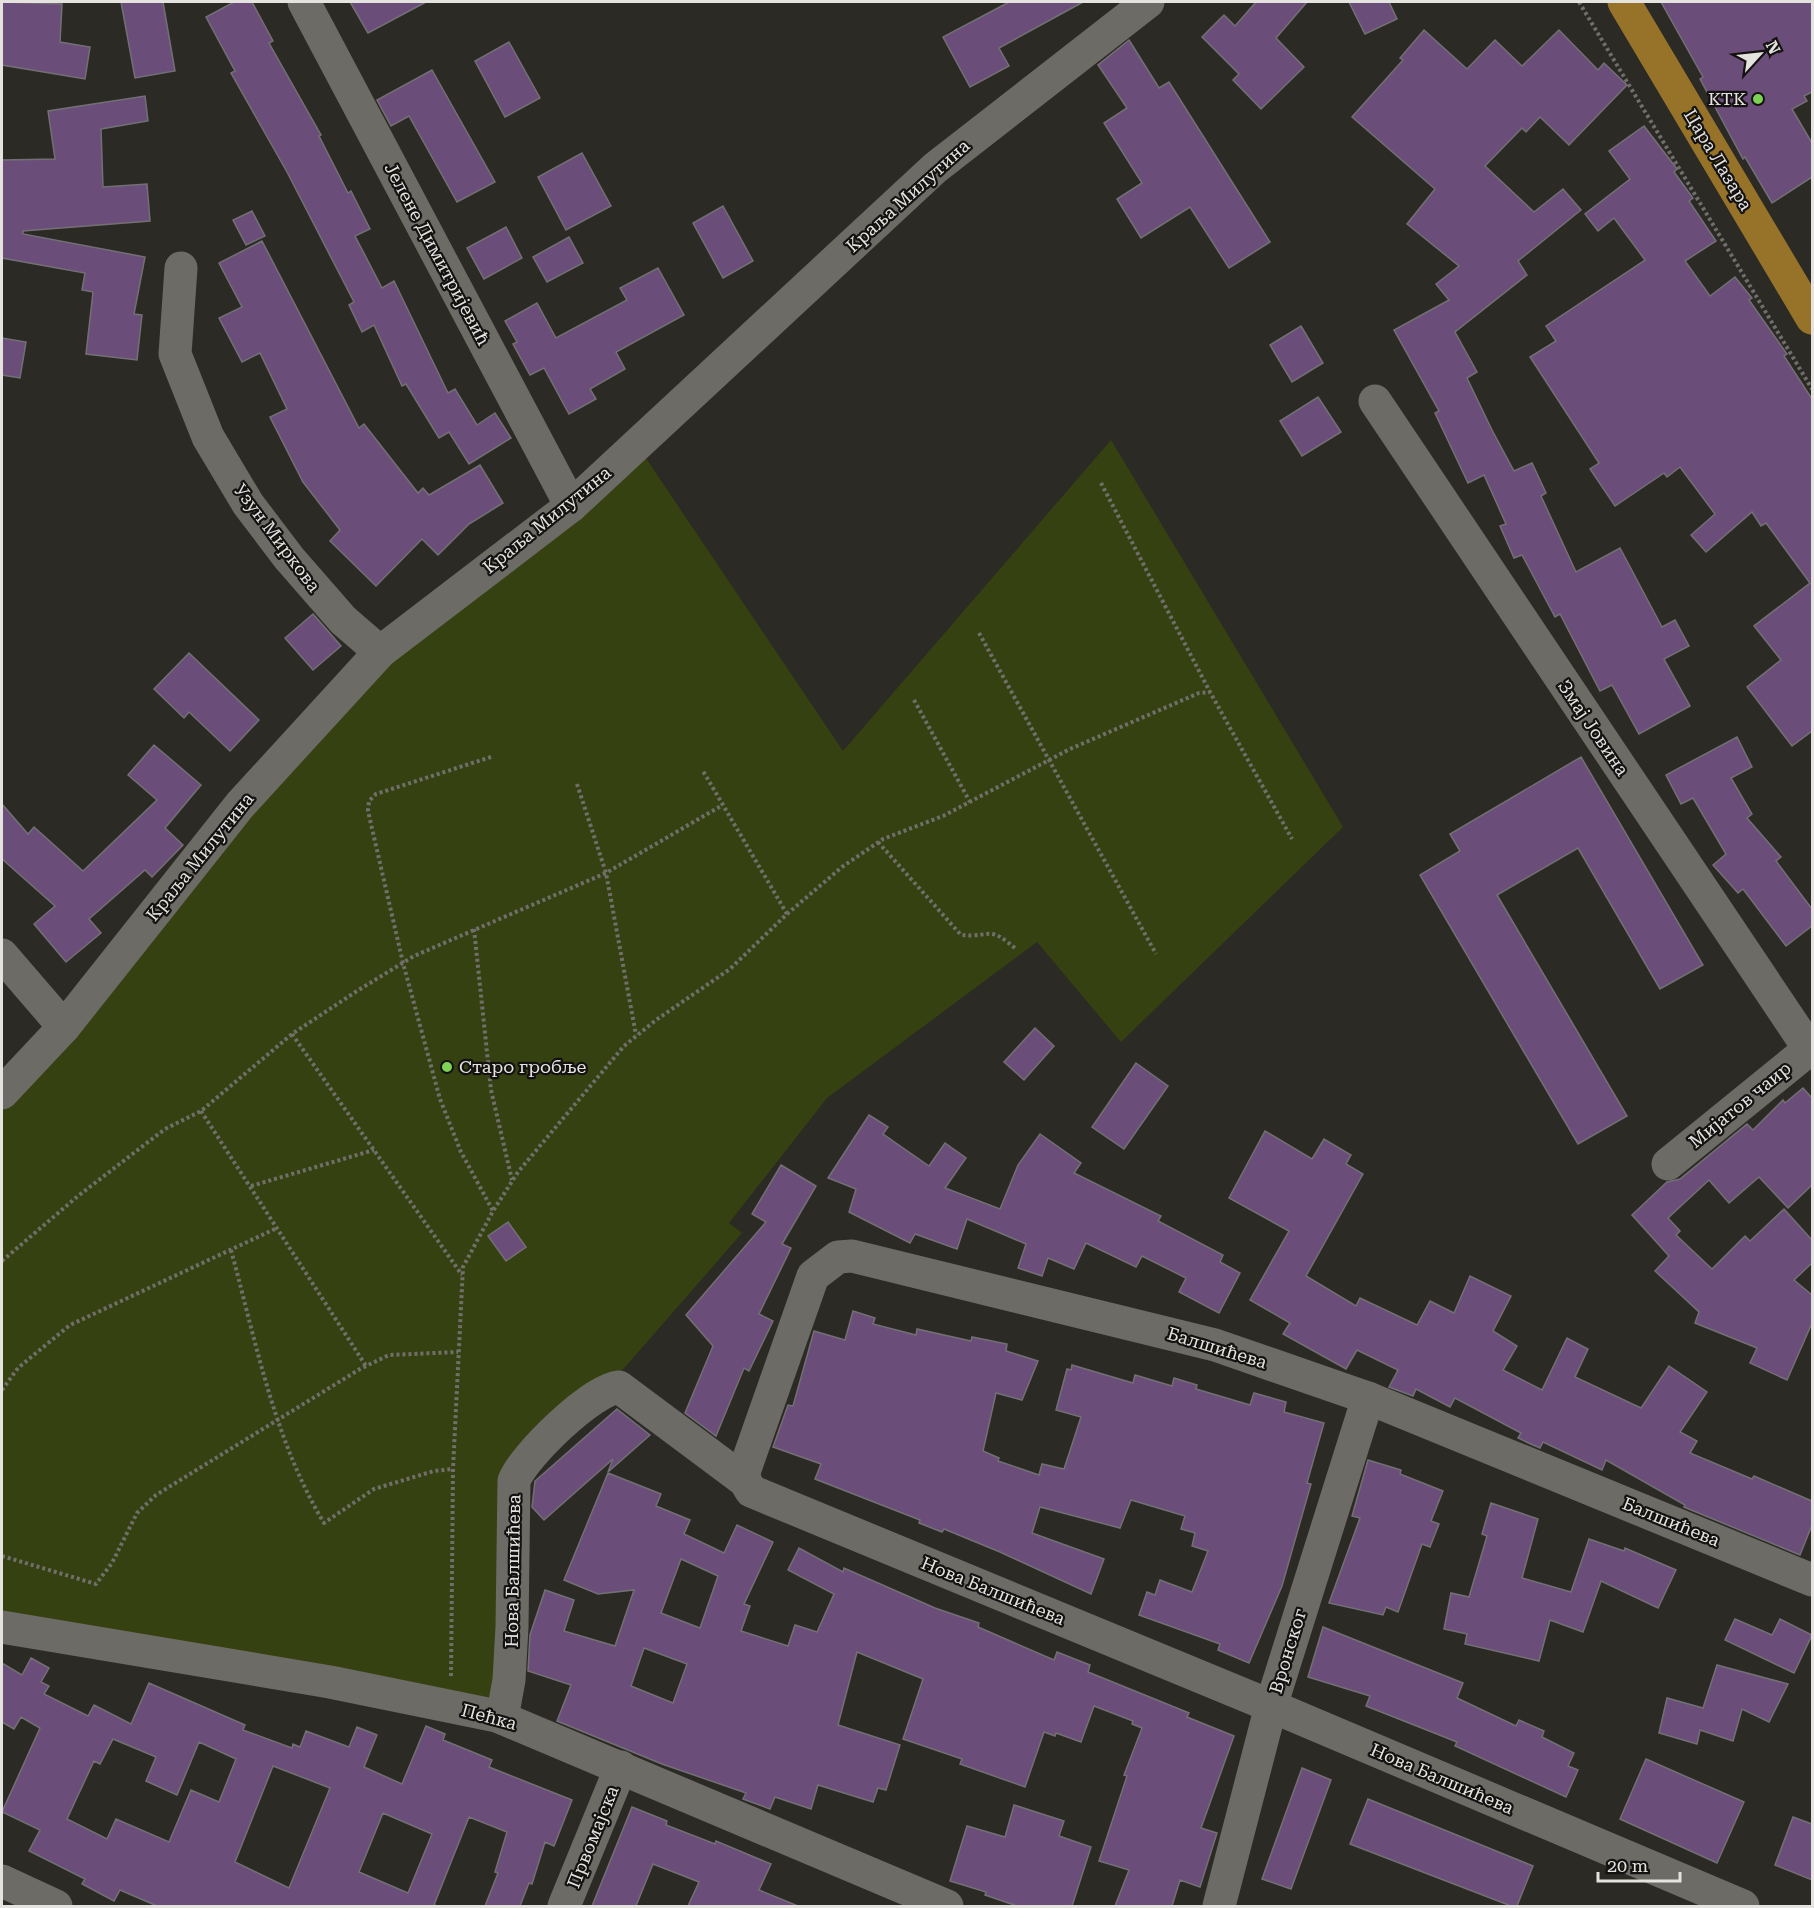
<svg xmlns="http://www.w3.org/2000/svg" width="1814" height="1908" font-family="'Roboto Serif',serif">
<rect width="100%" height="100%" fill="#2b2a25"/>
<path fill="#364111" d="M1111 440 1343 827 1121 1042 1037 942 827 1098 729 1223 742 1233 599 1397 499 1495 497 1716 2 1627V1093L380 652 637 445 843 751Z"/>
<g fill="#6a4e79" stroke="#737075" stroke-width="1.5" fill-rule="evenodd">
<path d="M2 2 62 4 60 42 90 47 85 79 2 65Z"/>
<path d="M121 2H163L175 71 135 78Z"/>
<path d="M234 2H252L273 41 269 43 321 135 319 136 348 193 351 191 370 229 355 236 382 288 394 281 448 393 455 389 477 425 495 413 511 438 469 464 449 432 439 438 406 384 402 386 374 325 362 332 349 305 354 302 287 172 231 73 235 71 206 17Z"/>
<path d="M350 2H426L368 33Z"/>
<path d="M1009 2H1083L999 48 1009 66 970 87 943 37Z"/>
<path d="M1256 2H1307L1276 38 1304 67 1261 109 1233 80 1239 74 1202 37 1224 15 1235 26Z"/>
<path d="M1349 2H1389L1397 19 1365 34Z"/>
<path d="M1661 2H1812V92L1804 96 1807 101 1792 109 1812 143V177L1772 203 1745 157 1743 159 1700 79 1703 77Z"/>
<path d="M1424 30 1467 69 1495 40 1522 66 1559 30 1598 70 1604 63 1627 85 1569 145 1540 117 1526 132 1522 128 1485 166 1534 212 1563 189 1581 210 1518 261 1527 275 1455 332 1477 372 1467 378 1492 430 1514 471 1532 463 1546 493 1541 496 1576 572 1620 548 1662 627 1675 620 1689 646 1664 659 1690 706 1639 734 1612 685 1600 691 1560 614 1555 617 1522 555 1514 558 1500 526 1506 524 1484 475 1468 483 1435 413 1439 411 1394 330 1449 300 1436 284 1459 266 1407 224 1435 189 1352 117 1403 60 1400 58Z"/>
<path d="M1129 40 1159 88 1169 82 1270 242 1229 268 1190 207 1141 238 1117 199 1142 183 1104 123 1127 108 1098 65Z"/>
<path d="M509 42 540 98 505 117 475 61Z"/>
<path d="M432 70 495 182 457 202 409 116 391 126 377 100Z"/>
<path d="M145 96 148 121 101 129 103 187 147 184 150 221 23 231V234L145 257 134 314 142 315 137 360 86 354 93 292 82 290 85 273 2 258V160L55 159 48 111Z"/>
<path d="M1644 126 1677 169 1674 172 1693 198 1689 201 1716 241 1685 261 1710 296 1735 277 1752 298 1749 300 1787 354 1784 356 1812 399V731L1792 746 1747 687 1781 660 1754 626 1810 583 1766 523 1761 526 1752 512 1706 552 1691 535 1715 514 1680 467 1667 477 1664 473 1615 506 1590 469 1599 463 1530 357 1556 341 1546 326 1645 260 1614 218 1598 231 1585 214 1630 179 1609 151Z"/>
<path d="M582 153 611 206 566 230 538 177Z"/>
<path d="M723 206 753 261 723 278 693 223Z"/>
<path d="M252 211 265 236 246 245 233 220Z"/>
<path d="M506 227 522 258 484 279 467 248Z"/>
<path d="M569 237 583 263 547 282 533 257Z"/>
<path d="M262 241 359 428 364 424 418 493 423 488 429 495 480 465 503 503 469 524 438 555 422 539 376 586 330 541 340 530 303 482 270 417 287 409 260 353 242 362 219 318 242 307 219 263Z"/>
<path d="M658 268 684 315 616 352 625 369 590 389 596 399 569 414 544 368 530 375 513 344 517 342 505 321 537 303 556 338 627 300 620 288Z"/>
<path d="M1301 326 1323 363 1292 382 1270 345Z"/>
<path d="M2 338 26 342 20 378 2 375Z"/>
<path d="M1318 397 1341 432 1302 456 1280 421Z"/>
<path d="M313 614 341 646 313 670 285 638Z"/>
<path d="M189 653 259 720 230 751 189 712 184 718 154 689Z"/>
<path d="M1737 737 1752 767 1731 778 1752 814 1747 818 1781 857 1776 861 1812 909V926L1786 946 1743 889 1738 893 1713 865 1726 854 1693 798 1681 804 1666 775Z"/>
<path d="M154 745 201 785 165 828 183 845 152 877 145 870 89 919 101 933 66 962 34 924 55 906 2 859V804L28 834 34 827 83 871 157 800 128 775Z"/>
<path d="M1581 757 1703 965 1660 989 1578 848 1497 895 1627 1116 1578 1144 1420 875 1460 851 1450 834Z"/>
<path d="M1035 1028 1054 1046 1024 1080 1004 1062Z"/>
<path d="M1136 1063 1168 1086 1124 1149 1092 1127Z"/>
<path d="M1803 1088 1812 1098V1185L1788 1208 1759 1177 1729 1203 1709 1180 1668 1218 1680 1231 1676 1235 1712 1269 1745 1236 1750 1241 1784 1209 1812 1240V1263L1794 1280 1812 1295V1323L1787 1380 1750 1363 1757 1348 1695 1323 1699 1312 1655 1271 1669 1256 1632 1215 1667 1182 1680 1179 1747 1124 1753 1130 1783 1100 1785 1103Z"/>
<path d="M869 1115 888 1127 883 1134 929 1166 945 1143 966 1158 945 1188 1000 1209 1018 1165 1040 1134 1081 1163 1074 1173 1161 1216 1158 1221 1223 1255 1220 1262 1240 1273 1219 1313 1179 1292 1186 1278 1142 1256 1136 1267 1086 1243 1074 1269 1048 1258 1042 1276 1018 1268 1026 1244 967 1219 957 1249 915 1234 910 1243 849 1212 856 1189 828 1178Z"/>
<path d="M1265 1131 1312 1159 1324 1139 1351 1155 1346 1164 1363 1174 1306 1276 1356 1306 1360 1298 1417 1325 1430 1301 1454 1313 1470 1276 1511 1296 1493 1331 1517 1346 1503 1370 1542 1390 1567 1338 1588 1349 1575 1377 1641 1408 1669 1366 1707 1392 1680 1432 1697 1441 1690 1453 1752 1479 1754 1476 1812 1501V1525L1800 1555 1684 1507 1685 1505 1606 1460 1602 1470 1543 1442 1540 1448 1533 1445 1518 1438 1521 1433 1455 1398 1450 1407 1416 1389 1413 1396 1389 1387 1398 1370 1357 1350 1346 1369 1283 1334 1290 1323 1250 1300 1289 1231 1229 1198Z"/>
<path d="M781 1165 816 1186 782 1244 791 1248 759 1314 773 1321 749 1371 744 1368 716 1436 685 1413 713 1346 686 1315 766 1222 752 1214Z"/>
<path d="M508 1222 526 1247 506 1261 488 1236Z"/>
<path d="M853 1311 875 1318 873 1324 916 1335 917 1329 971 1341 972 1337 1007 1344 1006 1351 1038 1361 1022 1400 996 1393 983 1451 999 1458 998 1461 1039 1475 1042 1464 1064 1469 1081 1417 1056 1410 1067 1369 1071 1370 1072 1365 1133 1383 1135 1375 1172 1386 1174 1378 1197 1385 1196 1389 1250 1405 1254 1393 1286 1402 1284 1412 1324 1423 1307 1483 1311 1484 1282 1586 1249 1663 1218 1650 1220 1644 1139 1615 1147 1592 1155 1595 1160 1580 1192 1592 1208 1551 1192 1546 1195 1533 1181 1529 1185 1516 1131 1500 1120 1528 1040 1507 1032 1533 1104 1559 1091 1594 1000 1552 944 1529 942 1532 919 1523 920 1520 815 1479 821 1464 773 1447 788 1405 793 1406 814 1331 845 1340Z"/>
<path d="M617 1409 650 1435 608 1472 613 1459 544 1520 532 1507 535 1481Z"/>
<path d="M1368 1460 1401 1470 1400 1474 1443 1491 1431 1521 1439 1524 1430 1547 1422 1544 1398 1612 1386 1607 1383 1615 1329 1603 1360 1518 1352 1516Z"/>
<path d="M608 1473 661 1494 656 1506 690 1520 684 1534 724 1553 737 1525 773 1542 744 1604 750 1606 741 1631 788 1646 795 1625 817 1632 834 1594 788 1570 799 1548 843 1572 844 1568 935 1608 979 1623 978 1627 1054 1660 1057 1652 1090 1665 1088 1672 1189 1713 1187 1717 1234 1736 1201 1828 1217 1833 1200 1887 1180 1880 1172 1906H1115L1129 1870 1099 1861 1127 1776 1124 1775 1142 1728 1132 1724 1133 1721 1094 1706 1081 1742 1056 1733 1055 1736 1044 1732 1025 1787 960 1764 962 1759 903 1739 923 1679 857 1652 838 1725 900 1745 886 1790 878 1788 873 1802 818 1785 811 1809 775 1797 770 1809 743 1799 746 1793 662 1764 557 1721 571 1685 528 1671 530 1635 545 1590 574 1600 564 1631 615 1646 634 1590 598 1594 564 1580ZM681 1559 718 1576 700 1628 661 1613ZM644 1648 687 1664 673 1703 631 1686Z"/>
<path d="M1491 1503 1538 1519 1522 1578 1571 1592 1589 1539 1624 1551 1625 1548 1676 1570 1658 1608 1601 1581 1583 1632 1550 1620 1539 1661 1465 1644 1467 1634 1444 1629 1451 1593 1469 1597 1487 1536 1482 1534Z"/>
<path d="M1735 1619 1772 1635 1780 1619 1812 1635 1794 1673 1725 1640Z"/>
<path d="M1323 1627 1463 1683 1457 1698 1516 1726 1519 1720 1544 1731 1542 1737 1574 1753 1568 1766 1578 1770 1566 1797 1455 1746 1457 1742 1366 1706 1370 1696 1308 1677Z"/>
<path d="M31 1658 49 1668 41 1682 49 1686 44 1694 88 1716 94 1705 131 1724 149 1683 245 1725 243 1730 292 1748 293 1744 300 1747 306 1731 349 1747 357 1727 377 1735 364 1767 402 1784 426 1726 445 1734 443 1740 492 1760 489 1767 572 1800 554 1846 545 1842 532 1884 529 1883 520 1906H485L498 1873 495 1872 507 1832 469 1817 434 1905 438 1906H157L120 1890 114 1901 82 1884 85 1879 29 1851 40 1830 2 1812 40 1728 21 1717 14 1729 2 1722V1663L22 1675ZM113 1739 156 1757 146 1781 177 1795 199 1742 236 1759 219 1802 191 1790 169 1842 116 1819 107 1839 67 1819 94 1761 100 1764ZM273 1766 330 1788 289 1888 235 1862ZM383 1813 432 1834 408 1893 359 1872Z"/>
<path d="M1717 1665 1788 1684 1769 1722 1742 1709 1733 1741 1700 1730 1697 1744 1659 1733 1667 1698 1703 1708Z"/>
<path d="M1646 1759 1744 1802 1717 1863 1620 1819Z"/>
<path d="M1302 1768 1331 1780 1291 1889 1262 1879Z"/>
<path d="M1368 1799 1533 1866 1517 1906H1511L1350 1844Z"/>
<path d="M1014 1805 1064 1821 1059 1836 1091 1847 1072 1906H1017L985 1895 986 1892 950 1881 967 1826 1005 1837Z"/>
<path d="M632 1807 667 1821 666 1825 715 1844 716 1841 771 1864 759 1890 798 1906H688L699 1882 653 1864 636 1906H592Z"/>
<path d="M1793 1817 1812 1824V1880L1775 1865Z"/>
</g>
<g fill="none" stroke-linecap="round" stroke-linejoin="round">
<g stroke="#706f6b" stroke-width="4" stroke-dasharray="3 3" stroke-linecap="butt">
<path d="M1579 2 1812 389"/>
<path d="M1101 483 1210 692 1292 839"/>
<path d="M979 633 1156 954"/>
<path d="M914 700 970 802"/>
<path d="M491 757 376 794 369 801 368 811 403 963 440 1099 461 1152 493 1211"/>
<path d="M577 784 606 873 636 1035"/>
<path d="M878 842 961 935C993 938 987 924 1016 949"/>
<path d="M787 914 842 867 883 839 943 816 1070 749 1199 693 1210 692"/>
<path d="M474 929 491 1090 512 1180"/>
<path d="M292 1034 462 1275"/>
<path d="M201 1111 366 1366"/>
<path d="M251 1186 374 1150"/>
<path d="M231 1250C256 1342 274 1440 324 1523L374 1489 434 1471 453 1469"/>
<path d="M2 1261 78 1196 165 1129 201 1111 292 1034 357 991 414 956 606 873 721 806"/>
<path d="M2 1390 18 1368 70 1325 277 1228"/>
<path d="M2 1556 96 1584 112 1563 137 1513 156 1495 360 1369 389 1355 458 1352"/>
<path d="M451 1676 453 1469 463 1267 493 1211 518 1172 624 1046 656 1020 730 969 787 914 703 771"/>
</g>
<g stroke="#6d6b66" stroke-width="33">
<path d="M304 2 571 506"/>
<path d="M181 268 175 354 208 437 248 504 289 558 343 620 380 652"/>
<path d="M1375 401 1812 1053"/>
<path d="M2 955 64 1027"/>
<path d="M2 1093 64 1027 240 805 380 652 571 506 935 168 1148 2"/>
<path d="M1668 1164 1812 1047"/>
<path d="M745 1481 744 1472 813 1276 838 1257 852 1256 1215 1345 1368 1398 1812 1580"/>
<path d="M2 1627 330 1682 497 1716 947 1906"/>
<path d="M502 1718 509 1680 512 1627 514 1481C524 1455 592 1390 619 1387L745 1481 751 1491 1271 1706 1743 1906"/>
<path d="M2 1881 56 1906"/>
<path d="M564 1906 621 1767"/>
<path d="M1219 1906 1271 1706 1368 1398"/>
</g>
<path stroke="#967329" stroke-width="33" d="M1624 2 1812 318"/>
</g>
<g fill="#7dd154" stroke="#131210" stroke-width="2">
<circle cx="1758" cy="99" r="6"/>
<circle cx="447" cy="1067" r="6"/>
</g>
<g text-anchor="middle" stroke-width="4.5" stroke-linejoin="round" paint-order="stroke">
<g font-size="18" fill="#e4e3e0" stroke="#131210" text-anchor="end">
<text x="1746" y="105">KTK</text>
<text x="459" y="1073" text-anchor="start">Старо гробље</text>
</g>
<g font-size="18" fill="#e4e3e0" stroke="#131210">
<text transform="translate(1718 160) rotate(59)" y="6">Цара Лазара</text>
<text transform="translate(908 196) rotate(-42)" y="6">Краља Милутина</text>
<text transform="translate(437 254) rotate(62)" y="6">Јелене Димитријевић</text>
<text transform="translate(547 520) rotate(-39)" y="6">Краља Милутина</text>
<text transform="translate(277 538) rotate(53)" y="6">Узун Миркова</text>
<text transform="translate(1593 728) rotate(56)" y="6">Змај Јовина</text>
<text transform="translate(200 857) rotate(-51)" y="6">Краља Милутина</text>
<text transform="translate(1740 1105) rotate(-39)" y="6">Мијатов чаир</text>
<text transform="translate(1217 1348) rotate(17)" y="6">Балшићева</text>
<text transform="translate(1671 1522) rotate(22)" y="6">Балшићева</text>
<text transform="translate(513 1571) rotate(-89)" y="6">Нова Балшићева</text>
<text transform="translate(993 1591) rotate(22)" y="6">Нова Балшићева</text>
<text transform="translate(1288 1651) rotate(-73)" y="6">Вронског</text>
<text transform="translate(489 1717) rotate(15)" y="6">Пећка</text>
<text transform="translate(1442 1779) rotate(23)" y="6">Нова Балшићева</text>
<text transform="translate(593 1837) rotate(-68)" y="6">Првомајска</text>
</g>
</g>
<rect width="1814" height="1908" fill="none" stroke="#e4e3e0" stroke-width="6"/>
<g transform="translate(1760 54) rotate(63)" stroke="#131210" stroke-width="4.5" paint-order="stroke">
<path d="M0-4.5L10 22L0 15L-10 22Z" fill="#e4e3e0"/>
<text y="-9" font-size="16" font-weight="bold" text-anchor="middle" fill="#e4e3e0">N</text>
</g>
<path d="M1598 1872v9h82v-9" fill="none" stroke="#e4e3e0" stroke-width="3"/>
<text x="1607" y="1872" font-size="18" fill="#e4e3e0" stroke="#131210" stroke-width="4.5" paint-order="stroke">20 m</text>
</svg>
